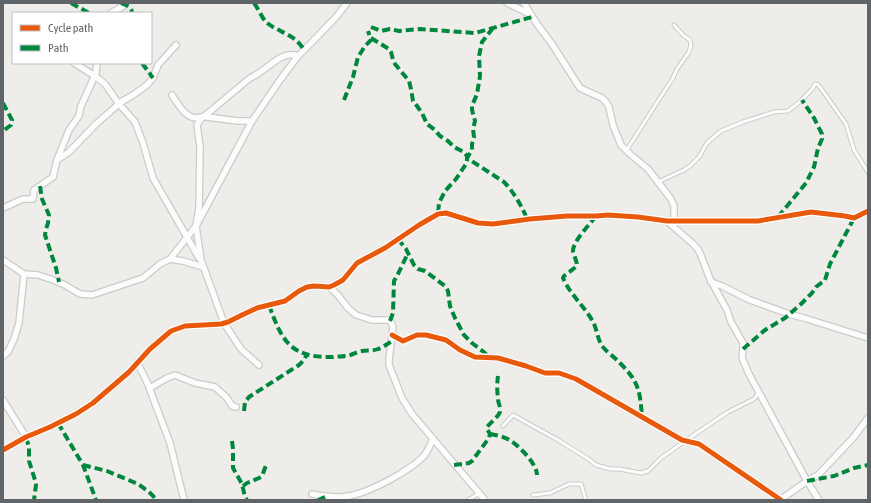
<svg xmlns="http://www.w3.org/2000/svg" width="871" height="503" font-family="'Asap Condensed',sans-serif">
<rect width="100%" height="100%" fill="#efede9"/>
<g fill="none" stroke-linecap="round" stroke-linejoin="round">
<g stroke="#cbcbca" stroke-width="5">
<g id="service">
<path d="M626 151 658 101 673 78 677 69 689 52 691 45 690 40 683 35 674 25"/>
<path d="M658 182 684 170 690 166 699 157 707 143 721 131 743 122 774 112 788 111 802 100 813 88 815 84H817L820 87 846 124 854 150 868 172"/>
<path d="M503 426 513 415 558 440 587 458 596 465 610 469H619L641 473 648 471 661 458 685 441 728 412 754 399 759 392"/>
<path d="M533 495 550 493 569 484H581L586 500"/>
<path d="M468 500 480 493"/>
</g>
</g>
<g stroke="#cbcbca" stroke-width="8">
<g id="minor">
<path d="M507 3 530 14"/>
<path d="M524 3 537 24 552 44 580 88 602 98 606 102 609 107 613 125 621 145 630 154 648 169 658 182 671 199 674 206V221"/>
<path d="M111 13 125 5 124 3"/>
<path d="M74 63 95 76 105 84 119 104 135 122 143 143 153 178 199 258"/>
<path d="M172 95C178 104 187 122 201 117 203 117 205 115 207 114L250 78C262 73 270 63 282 57 287 54 292 54 298 56"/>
<path d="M57 160 69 130 79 116 81 106 96 73 97 63"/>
<path d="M3 208 23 199H33L34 190 53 177 57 160 69 152 96 124 121 102 133 95 147 85 153 78 158 65 176 45"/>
<path d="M667 221 692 243 697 248 700 253 710 279 727 310 731 322 743 343V349L742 358 749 374 807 481 819 500"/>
<path d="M170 259 196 226 199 208 200 147 197 125 202 117H207L238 121H252"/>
<path d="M3 260 24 274 38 275 53 280 65 285 80 294 92 295 143 278 160 264 170 259 183 261 203 267"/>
<path d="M711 282 722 286 750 300 789 314 804 318 868 338"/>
<path d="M329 287 337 294 348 308 356 315 372 320H388L391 322 393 327 389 360V365L402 398 412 414 485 500"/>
<path d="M392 335 403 341 417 335H426L446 340 460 350 475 357 498 358 526 366 545 373H559L576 379 682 440 699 444 781 500"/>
<path d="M3 356 8 352 14 339 19 323 24 274"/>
<path d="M137 362 147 382 170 443 184 500"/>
<path d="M259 365 241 349 224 323 201 260 196 226 252 121 280 80 298 56 314 40 337 16 347 3"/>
<path d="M150 388 167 378 175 375 195 383 215 387 227 398 232 406 236 407"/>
<path d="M3 400 26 437"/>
<path d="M3 450 26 437 50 427 76 414 93 403 129 372 150 349 171 331 185 326 221 324 228 322 242 315 257 308 285 301 299 291 307 287 314 286 329 287 334 285 343 280 357 263 385 248 419 225 438 214 446 213 478 223 493 224 530 219 567 216H596L608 215 638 217 667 221H758L811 212 845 216 854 218 868 211"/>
<path d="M312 494C324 497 336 498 349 496 371 492 409 471 424 456 428 451 430 445 433 439"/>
<path d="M780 500 807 481 818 475 853 438 868 418"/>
</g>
</g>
<use href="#service" stroke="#fdfcfc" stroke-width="3"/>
<use href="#minor" stroke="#fdfcfc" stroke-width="5.5"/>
<g stroke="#00873e" stroke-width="4" stroke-dasharray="8 4" stroke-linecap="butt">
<path d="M71 3 89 13"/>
<path d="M121 3C126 5 132 7 132 13"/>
<path d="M254 3C258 8 262 18 266 22 279 33 294 33 304 50"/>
<path d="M371 27 381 31 390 29 399 31 420 29 475 33 532 17"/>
<path d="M493 28 482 42 479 56 480 76 477 94 472 106V110L475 121 473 129 474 137 472 144V150L467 158 504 182C513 191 523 208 527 219"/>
<path d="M371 38 389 49 391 52 393 60 395 64 409 81 411 89 413 101 417 106 422 113 427 124 435 130 440 136 448 141 454 147 464 152 467 156V161L466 164 456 179 445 191 439 203 438 214"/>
<path d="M142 63 153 78"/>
<path d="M344 100 353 77 358 57 365 46 371 40 368 31"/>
<path d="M3 103 12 120 11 125 3 131"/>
<path d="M40 186 42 199 49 215 48 223 46 229 45 235 56 268 59 282"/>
<path d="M596 216C590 224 573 241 573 251 574 256 577 261 577 266L568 273 564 276 563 278C570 294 583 305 592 320 597 328 597 338 602 346 607 352 614 357 620 363 639 382 640 391 642 417"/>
<path d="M778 217 806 183 814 167 818 148 822 139V134L814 118 802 100"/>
<path d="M398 239 406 249 414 265 418 269 425 271 445 286 448 291 450 306 455 318 464 335 472 343 485 353 488 357"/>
<path d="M269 305C282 341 290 358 333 357 337 356 341 357 345 356 351 356 356 352 362 351 367 350 373 351 378 349 382 348 387 344 391 342"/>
<path d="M390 321 393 313 394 281 399 272 408 253"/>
<path d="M743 349 765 330 785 318 801 304 812 293 816 287 825 280 830 264 854 218"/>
<path d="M244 411 245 402 249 397 299 365 304 360 307 354"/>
<path d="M58 423 83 465 96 500"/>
<path d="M490 434C497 435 505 437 511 441 520 447 537 464 537 475"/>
<path d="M26 437 29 447V461L35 480 36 485 34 500"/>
<path d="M232 441 233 449V468L242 484 245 497 247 500"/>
<path d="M83 465 107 471 138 484 149 492 157 500"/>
<path d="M454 465 469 463 472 461 489 438 490 434 487 429V427C491 422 498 417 500 412 501 407 498 403 498 399 497 391 497 383 498 376"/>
<path d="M807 481 834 476 854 468 868 465"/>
<path d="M243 486 247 483 259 478 262 476 265 468 267 463"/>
<path d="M318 500 325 497"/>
</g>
<g stroke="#fff" stroke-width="8">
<g id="cycleway">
<path d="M392 335 403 341 417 335H426L446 340 460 350 475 357 498 358 526 366 545 373H559L576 379 682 440 699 444 781 500"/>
<path d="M3 450 26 437 50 427 76 414 93 403 129 372 150 349 171 331 185 326 221 324 228 322 242 315 257 308 285 301 299 291 307 287 314 286 329 287 334 285 343 280 357 263 385 248 419 225 438 214 446 213 478 223 493 224 530 219 567 216H596L608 215 638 217 667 221H758L811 212 845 216 854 218 868 211"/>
</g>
</g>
<use href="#cycleway" stroke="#e8590c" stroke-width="5"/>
</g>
<rect width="871" height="503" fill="none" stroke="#5f6468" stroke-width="8"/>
<rect x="12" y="12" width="140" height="52" fill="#ffffff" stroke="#bfc1c3"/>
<rect x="20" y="25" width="20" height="6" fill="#e8590c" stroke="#bfc1c3"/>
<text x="48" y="32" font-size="12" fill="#5f6468">Cycle path</text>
<rect x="20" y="45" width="20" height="6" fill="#00873e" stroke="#bfc1c3"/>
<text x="48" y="52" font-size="12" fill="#5f6468">Path</text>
</svg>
